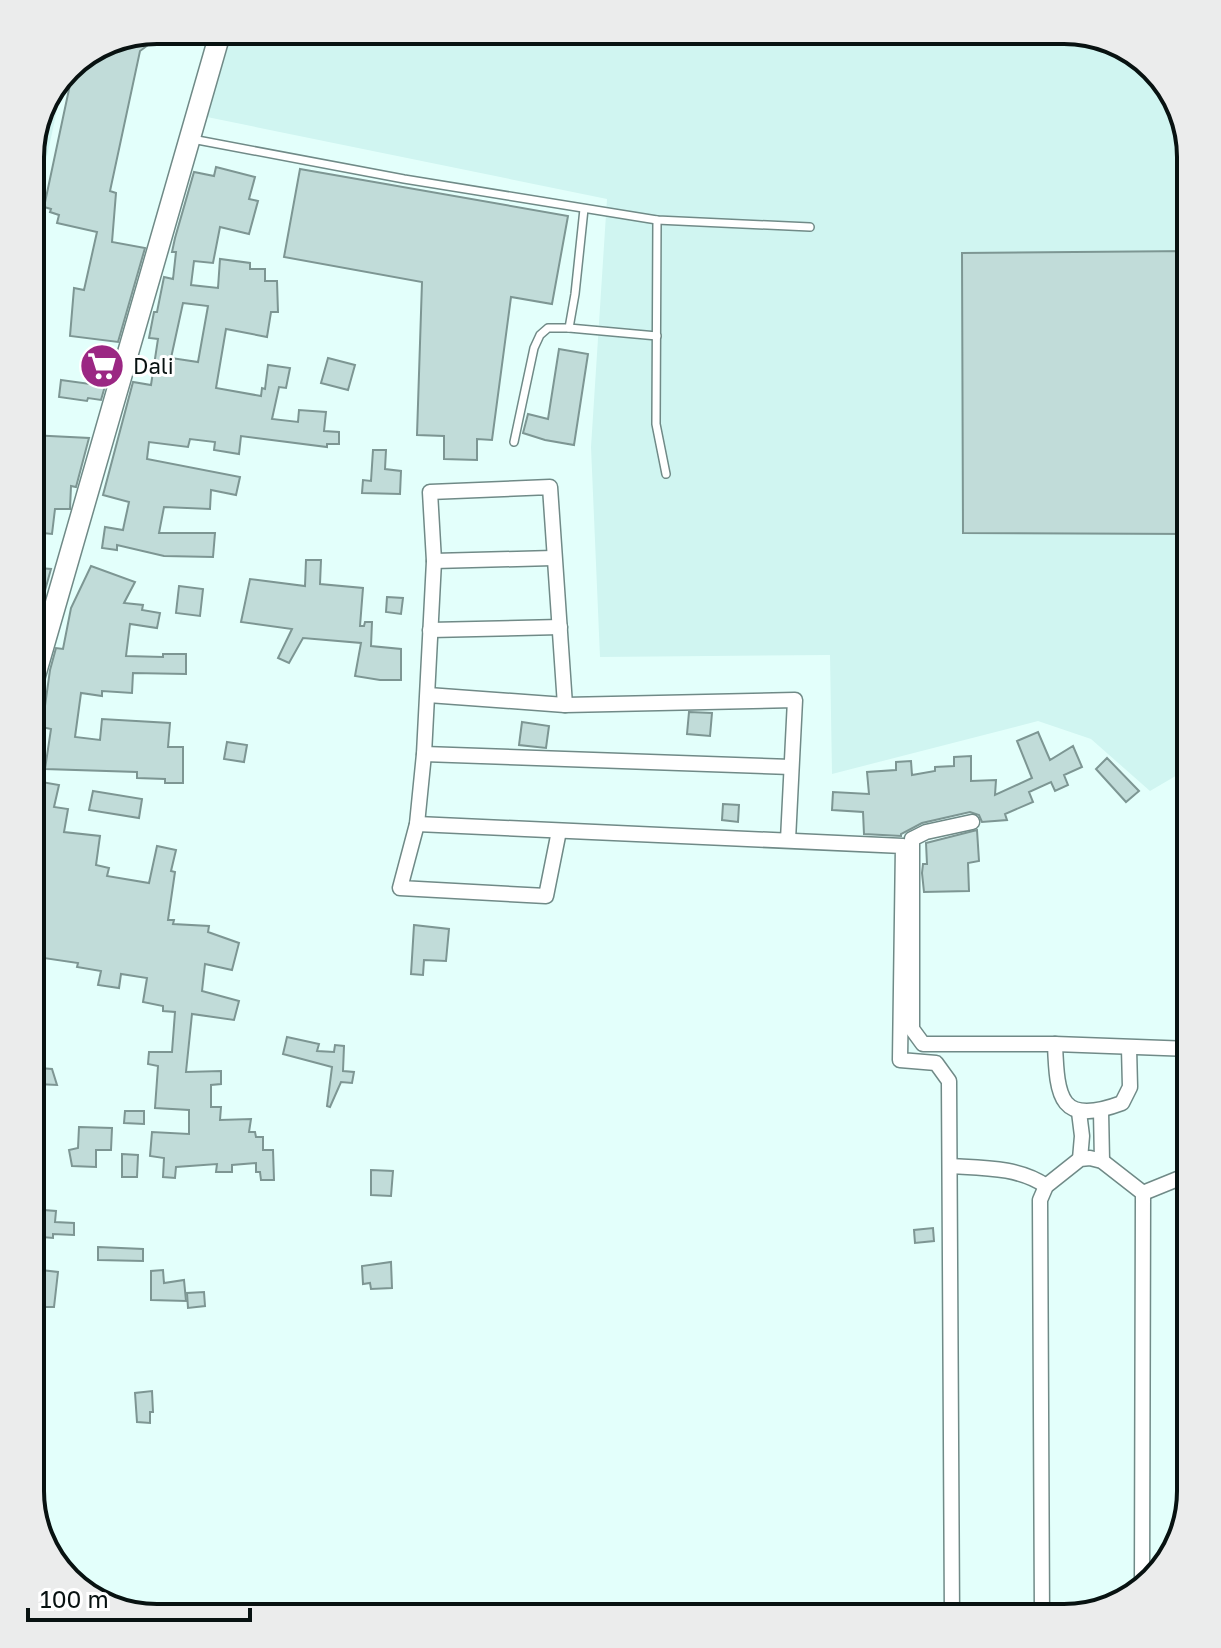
<svg xmlns="http://www.w3.org/2000/svg" width="1221" height="1648" font-family="'Golos Text',sans-serif">
<rect width="100%" height="100%" fill="#e3fffb"/>
<g fill="#d0f5f1">
<path d="M233 30H1072L1128 47 1174 93 1191 157V767L1150 791 1091 739 1038 721 832 774 830 655 600 657 591 447 607 199 207 117Z"/>
<path d="M63 82 30 235V149Z"/>
</g>
<g fill="#c1dcd9" stroke="#7d9693" stroke-width="2" fill-rule="evenodd">
<path d="M157 30H168L140 51 110 191 116 193 112 242 145 248 118 342 70 336 74 288 84 290 97 232 57 223 59 215 50 212 51 209 44 207 75 61Z"/>
<path d="M216 167 255 177 249 199 258 201 249 234 220 227 213 263 194 261 191 285 218 288 220 259 250 263V269H265V281H277L278 312H271L267 337 226 329 216 388 261 396 262 388 265 389 268 365 290 368 286 388 279 387 272 419 298 422 299 410 326 412 324 431 339 432V444H327V447L241 436 239 454 214 450 215 442 190 439 188 447 149 442 147 459 240 477 236 495 211 490 210 509 164 507 159 533H215L213 557 164 556 117 545V550L102 548 105 527 123 530 124 525 129 502 103 495 133 382 151 385 158 339 149 338 154 312H157L164 277 173 279 176 252H172L175 238 194 172 214 176ZM183 303 208 306 198 362 171 358Z"/>
<path d="M300 169 568 216 552 304 511 297 492 440 477 439V460L444 459V436L417 435 422 282 284 257Z"/>
<path d="M1191 251V534L963 533 962 253Z"/>
<path d="M559 349 588 354 574 445 545 440 523 433 528 414 548 419Z"/>
<path d="M328 358 355 365 348 390 321 383Z"/>
<path d="M61 380 105 386 101 400 88 398 87 401 59 397Z"/>
<path d="M30 435 89 438 76 487 71 486 70 509H55L52 534 33 532 36 508H30Z"/>
<path d="M373 450H386L385 469 401 471 400 494 362 493 363 480 371 481Z"/>
<path d="M306 560H321L320 584 363 588 360 626H364L365 622H372L371 646 401 649V680H380L355 676 361 643 303 638 289 663 278 658 292 629 241 622 250 579 305 586Z"/>
<path d="M91 566 135 582 124 603 143 605 142 610 160 613 157 628 130 624 126 656 163 657V654H186V674L133 673 132 693 102 691V696L81 693 75 737 100 740 102 719 170 723 168 747H183V783H165V779L137 778V772L45 769 51 729 37 726 40 712 44 713 50 670 56 648 63 649 71 608Z"/>
<path d="M38 568 51 569 32 637H30V583L35 584Z"/>
<path d="M179 586 203 589 200 616 176 613Z"/>
<path d="M387 597 403 598 401 614 386 612Z"/>
<path d="M689 712 712 713 710 736 687 734Z"/>
<path d="M522 722 549 726 546 748 519 745Z"/>
<path d="M1038 732 1050 760 1073 746 1082 767 1064 775 1068 785 1055 791 1051 782 1029 792 1033 802 1005 814 1007 820 982 822 979 815 970 812 922 823 901 834V836L864 834 863 812 832 810 833 792 869 794 867 772 896 770V762L911 761 912 775 935 771V767L954 766V757L971 756V781L996 780 995 795 1032 778 1017 741Z"/>
<path d="M227 742 247 745 244 762 224 759Z"/>
<path d="M1107 758 1139 791 1126 802 1096 769Z"/>
<path d="M30 780 59 785 54 807 68 809 64 832 100 836 96 865 109 868 107 876 149 883 157 846 176 850 171 871 175 872 168 920H174L173 924 209 926 208 932 239 943 232 970 205 964 202 991 239 1001 234 1020 192 1014 186 1072 221 1071V1084L211 1085V1107H221L220 1120 251 1119 249 1132H255L256 1137H263V1150H273L274 1180H261L260 1172H256V1163L232 1165V1172H216L217 1164 176 1167 175 1178 163 1177 164 1158 150 1156 152 1132 189 1134V1110L155 1108 158 1066 148 1064 149 1052H172L175 1012 163 1011V1006L143 1002 147 978 121 974 119 988 98 985 101 971 77 967 78 963 30 956Z"/>
<path d="M93 791 142 799 139 818 89 810Z"/>
<path d="M723 804 739 805 738 822 722 820Z"/>
<path d="M977 830 979 861 968 863 969 891 924 892 922 873 923 864H927L926 843Z"/>
<path d="M414 925 449 929 446 961 424 960 423 975 411 974Z"/>
<path d="M287 1037 319 1044 317 1051 334 1052 335 1045 344 1046 343 1071 354 1072 352 1083 341 1082 330 1107 327 1106 332 1067 283 1054Z"/>
<path d="M39 1068 52 1069 57 1085 37 1084Z"/>
<path d="M125 1111H144V1124L124 1123Z"/>
<path d="M79 1127 112 1128 111 1150H96V1167L72 1166 69 1150 78 1148Z"/>
<path d="M122 1154 138 1155 137 1177H122Z"/>
<path d="M371 1170 393 1171 391 1196 371 1195Z"/>
<path d="M30 1209 56 1211 55 1222 74 1223V1235L53 1234V1238L30 1236Z"/>
<path d="M933 1228 934 1241 915 1243 914 1230Z"/>
<path d="M98 1247 143 1249V1261L98 1260Z"/>
<path d="M391 1262 392 1288 371 1289 370 1283 363 1284 362 1266Z"/>
<path d="M32 1269 58 1272 54 1307H42V1305H37V1300H30Z"/>
<path d="M163 1270 164 1283 184 1280 186 1301 151 1300V1271Z"/>
<path d="M204 1292 205 1306 188 1308 187 1293Z"/>
<path d="M152 1391 153 1412H150V1423L137 1422 135 1393Z"/>
</g>
<g fill="none" stroke-linecap="round" stroke-linejoin="round">
<g stroke="#708a87" stroke-width="10">
<g id="lane">
<path d="M192 139 404 179 657 220 810 227"/>
<path d="M657 220 656 424 666 474"/>
<path d="M569 328 657 336"/>
<path d="M514 442 534 348 540 335 548 328H569L575 294 584 209"/>
</g>
</g>
<g stroke="#708a87" stroke-width="17">
<g id="street">
<path d="M434 561 553 558"/>
<path d="M430 630 560 627"/>
<path d="M428 695 565 705 795 700 788 840"/>
<path d="M424 754 791 767"/>
<path d="M972 822 926 832 912 839V1029L923 1044H1055L1191 1049"/>
<path d="M417 824 903 846 900 1060 936 1063 949 1081 952 1618"/>
<path d="M559 831 546 896 400 888 417 824 424 754 434 561 430 492 550 487 565 705"/>
<path d="M1055 1044C1057 1099 1060 1126 1122 1103L1130 1087 1129 1048"/>
<path d="M1101 1111 1102 1161"/>
<path d="M1079 1112 1082 1136 1080 1159"/>
<path d="M950 1166C982 1168 1019 1167 1046 1186"/>
<path d="M1143 1193 1180 1178H1191"/>
<path d="M1042 1618 1040 1200 1046 1186 1080 1159 1090 1158 1102 1161 1143 1193 1142 1586"/>
</g>
</g>
<g stroke="#708a87" stroke-width="23">
<path id="secondary" d="M30 693 221 30"/>
</g>
<use href="#lane" stroke="#fff" stroke-width="7"/>
<use href="#street" stroke="#fff" stroke-width="14"/>
<use href="#secondary" stroke="#fff" stroke-width="20"/>
</g>
<defs>
<g id="supermarket-disc" transform="scale(2.3)"><circle r="9.5" fill="#9b2783" stroke="#fff"/><path d="M-6-5.5h2.5l.6 2H6L4.5 2H-2.5L-4.4-4H-6ZM-1.5 3.2a1.3 1.3 0 1 0 .1 0ZM3 3.2a1.3 1.3 0 1 0 .1 0Z" fill="#fff"/></g>
</defs>
<g fill-rule="evenodd">
<use href="#supermarket-disc" x="102" y="366"/>
</g>
<g text-anchor="middle" stroke-width="6" stroke-linejoin="round" paint-order="stroke">
<g font-size="22" fill="#081211" stroke="#fff" text-anchor="start">
<text x="133" y="374">Dali</text>
</g>
</g>
<path d="M0 0H1221V1648H0ZM157 44H1064A113 113 0 0 1 1177 157V1491A113 113 0 0 1 1064 1604H157A113 113 0 0 1 44 1491V157A113 113 0 0 1 157 44Z" fill="#ebecec" fill-rule="evenodd"/>
<path fill="none" stroke="#081211" stroke-width="4" d="M157 44H1064A113 113 0 0 1 1177 157V1491A113 113 0 0 1 1064 1604H157A113 113 0 0 1 44 1491V157A113 113 0 0 1 157 44Z"/>
<path d="M28 1608v12h222v-12" fill="none" stroke="#081211" stroke-width="4"/>
<text x="40" y="1608" font-size="24" fill="#081211" stroke="#ffffff" stroke-width="6" paint-order="stroke">100 m</text>
</svg>
